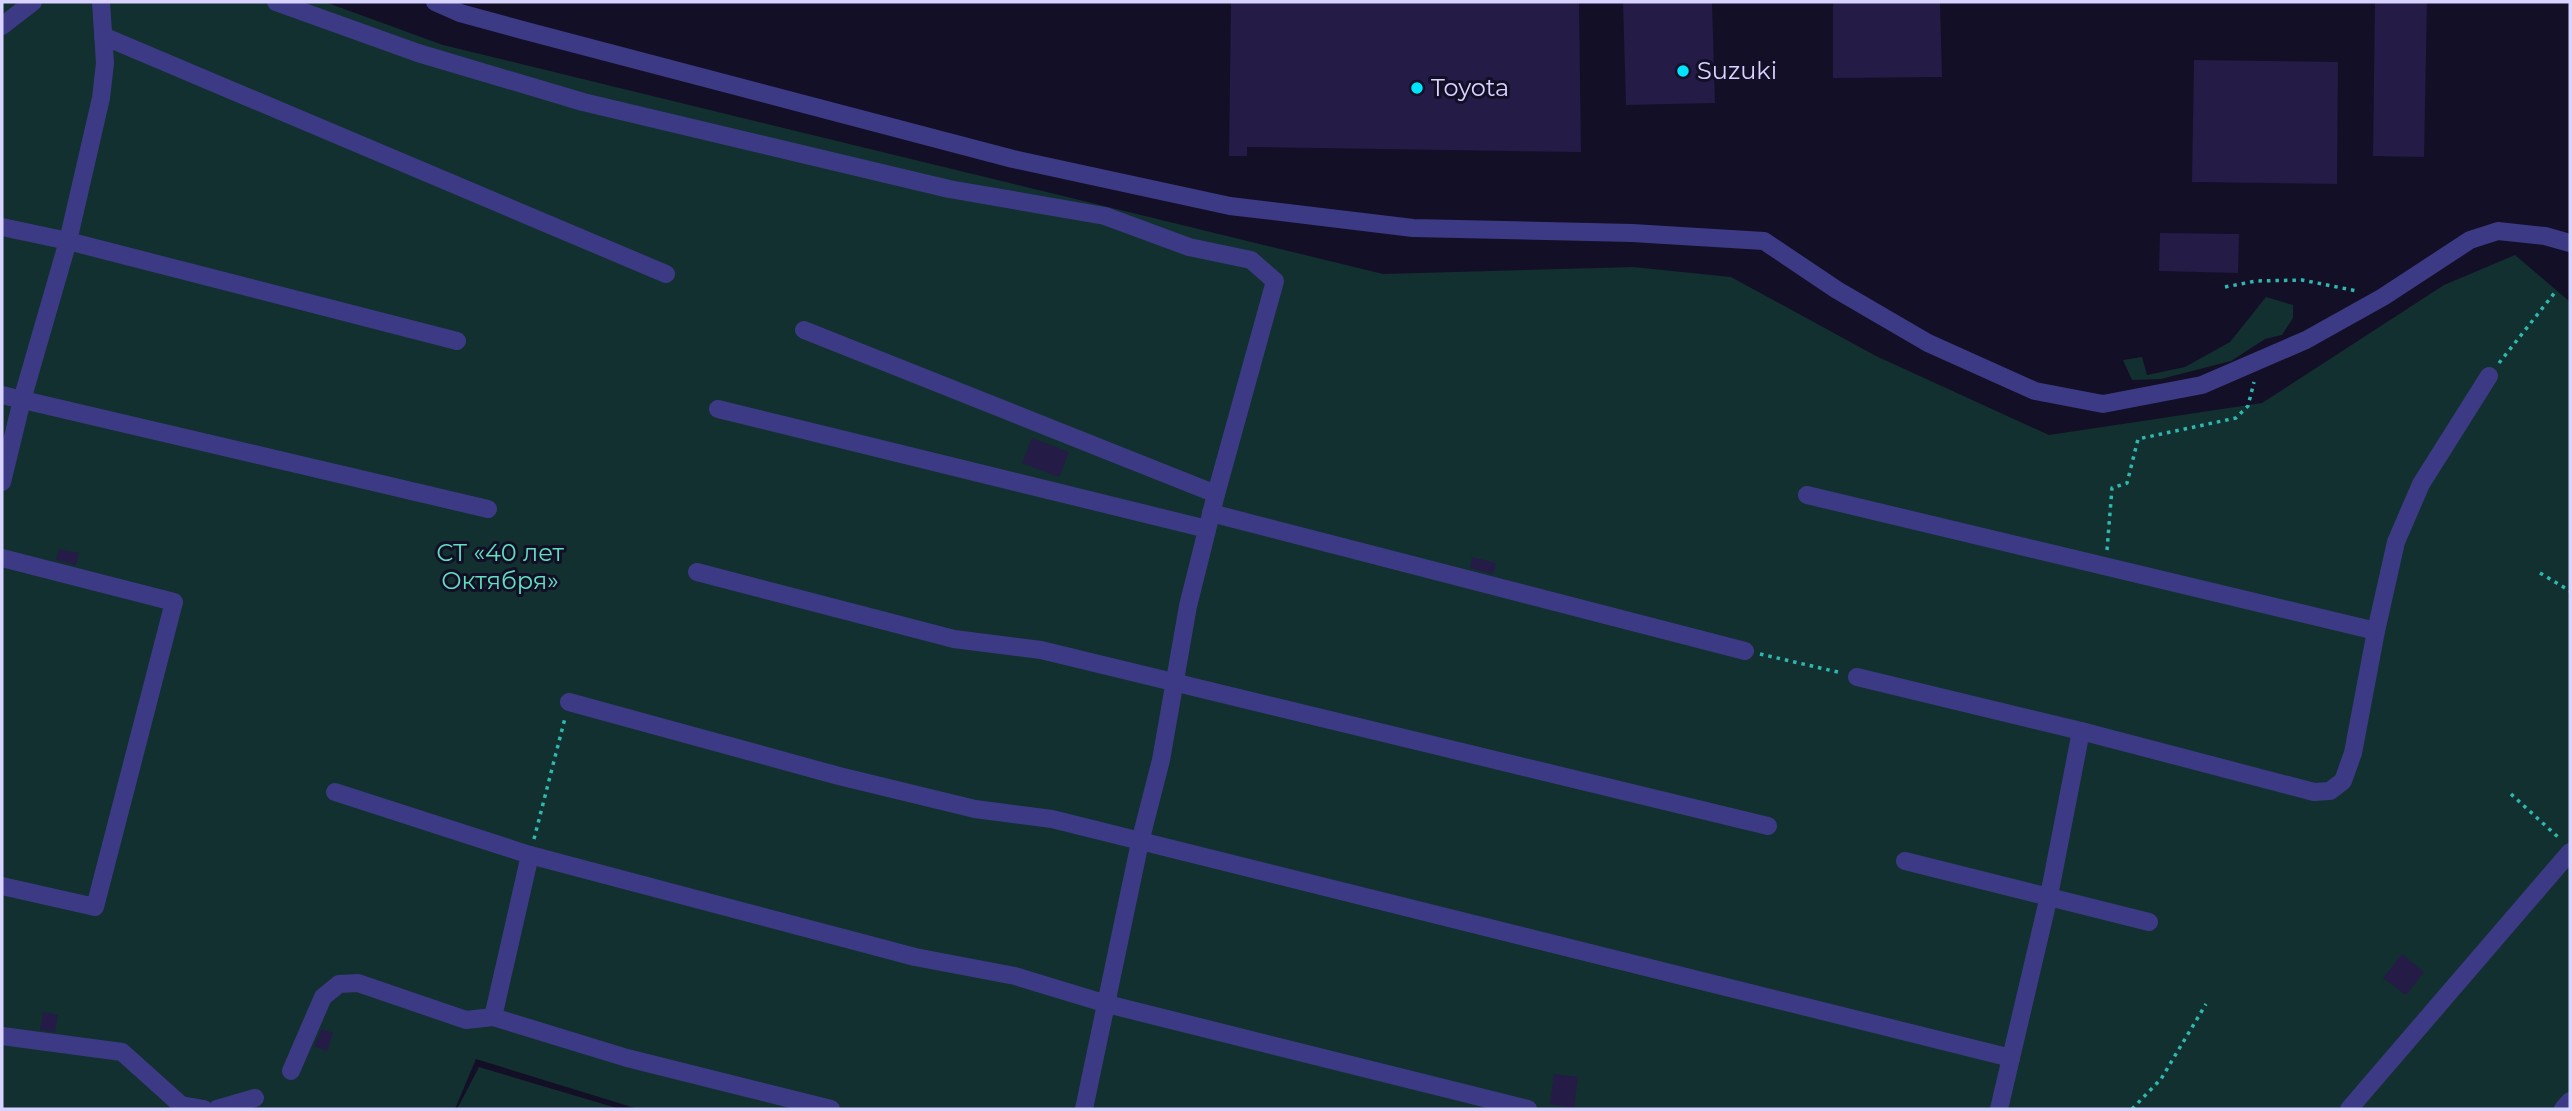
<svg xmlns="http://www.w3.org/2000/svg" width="2572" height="1111" font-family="Montserrat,sans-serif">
<rect width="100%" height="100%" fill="#130f26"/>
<g fill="#12302f">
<path d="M2 2H325L443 45 1383 274 1633 267 1731 277 1876 356 2049 435 2262 403 2444 285 2515 255 2570 302V1109H638L476 1059 455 1109H2Z"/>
<path d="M2266 297 2293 305V318L2282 335 2265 339 2231 361 2161 379 2132 380 2123 360 2142 357 2147 375 2185 367 2230 342Z"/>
<path d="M479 1067 620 1109H457Z"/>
</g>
<g fill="#241b47">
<path d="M1231 2H1579L1581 152 1247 147V156H1229Z"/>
<path d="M1623 2H1712L1715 103 1626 105Z"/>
<path d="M1833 2H1940L1942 77 1833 78Z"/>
<path d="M2375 2H2427L2424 157 2373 156Z"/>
<path d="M2194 60 2338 62 2337 184 2192 182Z"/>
<path d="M2160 233 2239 234 2238 273 2159 271Z"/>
<path d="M1032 438 1069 452 1059 477 1022 463Z"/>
<path d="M59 549 79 553 76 565 56 560Z"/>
<path d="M1472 557 1496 563 1493 574 1470 568Z"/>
<path d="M2402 954 2424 972 2406 995 2383 978Z"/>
<path d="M43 1012 58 1015 55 1032 40 1030Z"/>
<path d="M322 1029 333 1033 327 1051 314 1046Z"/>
<path d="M1554 1074 1578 1077 1574 1108 1550 1104Z"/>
</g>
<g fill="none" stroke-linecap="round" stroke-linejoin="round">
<g stroke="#2fb8b0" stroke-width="3.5" stroke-dasharray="3.5 5" stroke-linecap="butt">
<path d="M2225 287 2256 281 2302 280 2357 291"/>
<path d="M2499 363 2556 291"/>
<path d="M2107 550 2112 488 2127 483 2138 439 2236 418 2248 406 2254 382"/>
<path d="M2540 573 2570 591"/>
<path d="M1760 654 1842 673"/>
<path d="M2511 794 2559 838"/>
<path d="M534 839 565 718"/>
<path d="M2132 1109 2161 1079 2206 1004"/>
</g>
<g stroke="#3d3a85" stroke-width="18">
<path d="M276 2 418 53 583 102 949 189 1105 216 1189 247 1251 260 1275 281 1216 494 1188 606 1161 760 1140 842 1084 1109"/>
<path d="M435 2 460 13 526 31 1013 159 1230 206 1413 228 1632 233 1764 241 1837 290 1928 343 2035 391 2103 404 2202 385 2306 340 2383 297 2470 240 2498 231 2545 236 2570 243"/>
<path d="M2 26 33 2"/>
<path d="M103 36 666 274"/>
<path d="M2 227 68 241 457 341"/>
<path d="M804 330 1216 494"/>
<path d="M2 395 488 509"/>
<path d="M718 409 1207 529"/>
<path d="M2 482 22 400 68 241 101 98 105 63 101 2"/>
<path d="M1807 495 2376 631 2353 753 2343 781 2330 791 2314 792 2081 731 1857 677"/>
<path d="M1211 513 1745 651"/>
<path d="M2 558 174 602 95 907 2 886"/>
<path d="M697 572 954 639 1041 650 1768 826"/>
<path d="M2376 631 2396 542 2421 484 2489 376"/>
<path d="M569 702 839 776 975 809 1052 819 2011 1058"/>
<path d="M335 792 530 855 915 957 1015 976 1107 1004 1528 1109"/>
<path d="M1905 861 2149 922"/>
<path d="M493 1017 530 855"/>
<path d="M2 1036 122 1052 181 1105 204 1109"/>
<path d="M291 1071 323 997 339 984 358 983 466 1020 493 1017 627 1058 831 1109"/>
<path d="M217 1109 255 1098"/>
<path d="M1999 1109 2049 896 2081 731"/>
<path d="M2349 1109 2570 852"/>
<path d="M2563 1109 2570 1101"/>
</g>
</g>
<g fill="#00e5ff" stroke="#130f26" stroke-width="2.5">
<circle cx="1683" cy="71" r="7"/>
<circle cx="1417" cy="88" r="7"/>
</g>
<g text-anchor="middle" stroke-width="6" stroke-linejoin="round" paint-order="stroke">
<g font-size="24" fill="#d9d4ff" stroke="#130f26" text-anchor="start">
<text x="1697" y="79">Suzuki</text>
<text x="1431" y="96">Toyota</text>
</g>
<g font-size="24" fill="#5fe0c0" stroke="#130f26">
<text x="500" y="561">СТ «40 лет<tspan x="500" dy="28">Октября»</tspan></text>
</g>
</g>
<rect width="2572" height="1111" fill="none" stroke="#d9d4ff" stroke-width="7"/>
</svg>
